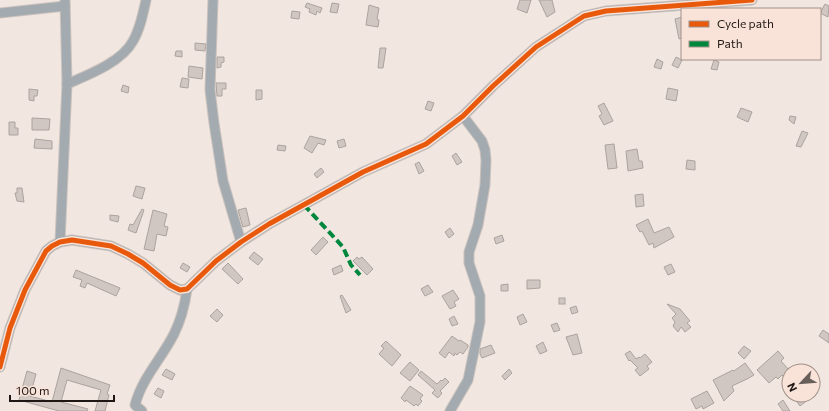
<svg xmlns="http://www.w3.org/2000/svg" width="829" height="411" font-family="Commissioner,sans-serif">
<rect width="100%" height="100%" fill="#f1e6e0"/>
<g fill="#d0c7c2" stroke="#aca39e">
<path d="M520 0H531L527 13 517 9Z"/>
<path d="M539 0H552L555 12 547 17Z"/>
<path d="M307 3 322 8 320 13 317 11 316 15 309 12 310 9 305 7Z"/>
<path d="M332 3 339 4 337 13 330 12Z"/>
<path d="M825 4 829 6 828 17 820 13Z"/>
<path d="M369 5 379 8 377 19 379 20 378 27 366 25Z"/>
<path d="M292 11 300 12 299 19 291 18Z"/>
<path d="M682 17V38L679 39 675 19Z"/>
<path d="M195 43 206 44 205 51 195 50Z"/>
<path d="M380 48H386L383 68H378Z"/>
<path d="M176 51H182V57L175 56Z"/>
<path d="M217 57H224V62L221 63V67L217 68Z"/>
<path d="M676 57 682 60 678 68 672 65Z"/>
<path d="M657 59 663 62 661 69 654 67Z"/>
<path d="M714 60 719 62 717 70 711 69Z"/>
<path d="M189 66 203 68 202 79 188 77Z"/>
<path d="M182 78 189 79 188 88 180 87Z"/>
<path d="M216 83H226V89H222V96H217Z"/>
<path d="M123 85 129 87 128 93 121 91Z"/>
<path d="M668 88 678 90 676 101 666 99Z"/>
<path d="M29 89 38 90 37 96H34V101L29 100Z"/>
<path d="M256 90H262V99L256 100Z"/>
<path d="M428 101 434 103 431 111 425 109Z"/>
<path d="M604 103 613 121 604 125 599 116 602 114 598 106Z"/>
<path d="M741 108 752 112 748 122 737 117Z"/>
<path d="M790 116 796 117 794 124 789 120Z"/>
<path d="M32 118 50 119 49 130H32Z"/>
<path d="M9 122H15V128H18V135H9Z"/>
<path d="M802 131 808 133 801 147 796 146Z"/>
<path d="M310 136 326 140 324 145 318 143 312 153 304 148Z"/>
<path d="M35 139 52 141V149L34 148Z"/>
<path d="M344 139 346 146 339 148 337 141Z"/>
<path d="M614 144 617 168 608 169 605 145Z"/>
<path d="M278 145 286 146 285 151 277 150Z"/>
<path d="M637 149 639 161H642L643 168 628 171 626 151Z"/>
<path d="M456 153 462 162 457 165 452 156Z"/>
<path d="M687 160 695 161V170L686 169Z"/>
<path d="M419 162 424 171 419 174 415 164Z"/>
<path d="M321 168 324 172 317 178 314 174Z"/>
<path d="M136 186 145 188 142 199 133 196Z"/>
<path d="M17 188H22L24 202 17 201 15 193H17Z"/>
<path d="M643 194 644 206 636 207 635 195Z"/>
<path d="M246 208 250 225 243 227 238 210Z"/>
<path d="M142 209 144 210 136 233 128 230 130 224 133 225Z"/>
<path d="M153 210 167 214 164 226 168 227 166 236 157 234 154 251 144 249Z"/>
<path d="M110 215 119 216 118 222 110 220Z"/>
<path d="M648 219 654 233 669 227 674 237 654 248 653 243 649 245 642 231 640 232 636 225Z"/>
<path d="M450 228 454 234 449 238 445 232Z"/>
<path d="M502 235 504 241 496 244 494 238Z"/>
<path d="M323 237 328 242 316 255 311 250Z"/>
<path d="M254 252 263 259 258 265 249 258Z"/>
<path d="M357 257 359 259 362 257 373 269 367 275 353 261Z"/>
<path d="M183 263 190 267 187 272 180 268Z"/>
<path d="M228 263 243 279 238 284 222 269Z"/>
<path d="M671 264 675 272 668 275 664 267Z"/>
<path d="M341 265 343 271 334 275 332 269Z"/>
<path d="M76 270 120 288 116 296 87 283 85 288 80 286 82 280 73 277Z"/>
<path d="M527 280H540V288L527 289Z"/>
<path d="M508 284V291H501V285Z"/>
<path d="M428 285 433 292 425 296 421 289Z"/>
<path d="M453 290 459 299 454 302 456 306 450 309 442 296Z"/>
<path d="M342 295 351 310 346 313 340 296Z"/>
<rect x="559" y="298" width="6" height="6"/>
<path d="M667 304 680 309 690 321 687 323 691 327 685 332 681 327 678 332 673 326 675 322 672 318 676 314Z"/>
<path d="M576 306 578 312 572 314 570 308Z"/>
<path d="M217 309 223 315 217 322 210 316Z"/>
<path d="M523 314 527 322 520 325 517 317Z"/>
<path d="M454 316 458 324 452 326 449 319Z"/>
<path d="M557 323 560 330 554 332 551 325Z"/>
<path d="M823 330 829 334V343L819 336Z"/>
<path d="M577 334 582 353 573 355 566 337Z"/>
<path d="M452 336 459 341 460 340 468 345V347L463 354 460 352 457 355 455 353 454 356 449 352 445 358 439 353Z"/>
<path d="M386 341 401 355 392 366 379 354 384 348 381 346Z"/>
<path d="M543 342 547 351 540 354 536 346Z"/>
<path d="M491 345 495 353 482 358 480 354V349Z"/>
<path d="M744 346 751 351 744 359 738 353Z"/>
<path d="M630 351 636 359 639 357 640 358 645 354 652 362 647 366 649 369 640 376 635 370 638 368 630 360 629 361 625 354Z"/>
<path d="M778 351 784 358 781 361 789 370V384L782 375 778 379 776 377 769 383 757 370Z"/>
<path d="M410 362 419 370 410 381 400 373Z"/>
<path d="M745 363 754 375 747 379 732 386 734 391 724 401 713 380 733 370 734 371Z"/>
<path d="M61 368 110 385 107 394 109 395 105 411H95L101 390 67 380 61 402 88 409 87 411H59L19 400 27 371 36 374 30 396 52 402Z"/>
<path d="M166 369 175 374 172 380 162 375Z"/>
<path d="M509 369 512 373 505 380 502 376Z"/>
<path d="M421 371 437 384 441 380 442 381 445 378 449 382 440 391 442 393 438 398 432 393 435 390 418 375Z"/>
<path d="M410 386 423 395 420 399 422 401 418 406 416 404 414 406 406 400 405 402 401 398Z"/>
<path d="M158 388 164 391 161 398 154 394Z"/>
<path d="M707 391 714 403 703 409 702 406 696 409 691 399Z"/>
<path d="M792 395H814L800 406Z"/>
<path d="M783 400 790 411H783L778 404Z"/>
</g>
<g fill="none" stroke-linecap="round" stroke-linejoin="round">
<g stroke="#cac2bd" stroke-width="11">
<g id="minor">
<path d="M213 0 210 90 214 123 223 181 241 242"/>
<path d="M0 13 65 6"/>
<path d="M67 84C88 75 122 62 133 41 140 29 143 14 146 0"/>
<path d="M60 242 67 84 65 0"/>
<path d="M0 367 10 328 25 290 46 251 52 246 60 242 72 240 111 246 128 254 143 263 170 285 180 290 187 289 216 261 241 242 269 224 363 172 426 144 463 116 493 86 536 47 584 16 606 11 752 0"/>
<path d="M142 411 135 405C142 378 162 358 174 334 181 320 185 304 187 289"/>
<path d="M450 411 468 380 480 322V296L469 263V252L478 225 485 185 486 160 485 150 482 141 463 116"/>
</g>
</g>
<use href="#minor" stroke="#a3aab0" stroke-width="9"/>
<path stroke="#00873e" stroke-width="4" stroke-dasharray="8 4" stroke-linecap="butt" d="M304 205 343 247 351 265 360 275"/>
<g stroke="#f9e3d8" stroke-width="8">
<path id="cycleway" d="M0 367 10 328 25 290 46 251 52 246 60 242 72 240 111 246 128 254 143 263 170 285 180 290 187 289 216 261 241 242 269 224 363 172 426 144 463 116 493 86 536 47 584 16 606 11 752 0"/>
</g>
<use href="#cycleway" stroke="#e8590c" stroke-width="5"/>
</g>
<rect x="681" y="8" width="140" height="52" fill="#f9e3d8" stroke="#a29189"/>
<rect x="689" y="21" width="20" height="6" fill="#e8590c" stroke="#a29189"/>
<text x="717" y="28" font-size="12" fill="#1f1713">Cycle path</text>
<rect x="689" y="41" width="20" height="6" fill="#00873e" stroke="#a29189"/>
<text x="717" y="48" font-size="12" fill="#1f1713">Path</text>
<g transform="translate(801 383) rotate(244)"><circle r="19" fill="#f9e3d8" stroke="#a29189"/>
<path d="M0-3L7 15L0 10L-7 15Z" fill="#685f5b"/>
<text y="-6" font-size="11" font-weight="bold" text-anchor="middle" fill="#1f1713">N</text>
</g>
<path d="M10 395v6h104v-6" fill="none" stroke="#1f1713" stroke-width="2"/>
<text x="16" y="395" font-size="12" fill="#1f1713" stroke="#f9e3d8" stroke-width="3" paint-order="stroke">100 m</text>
</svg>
